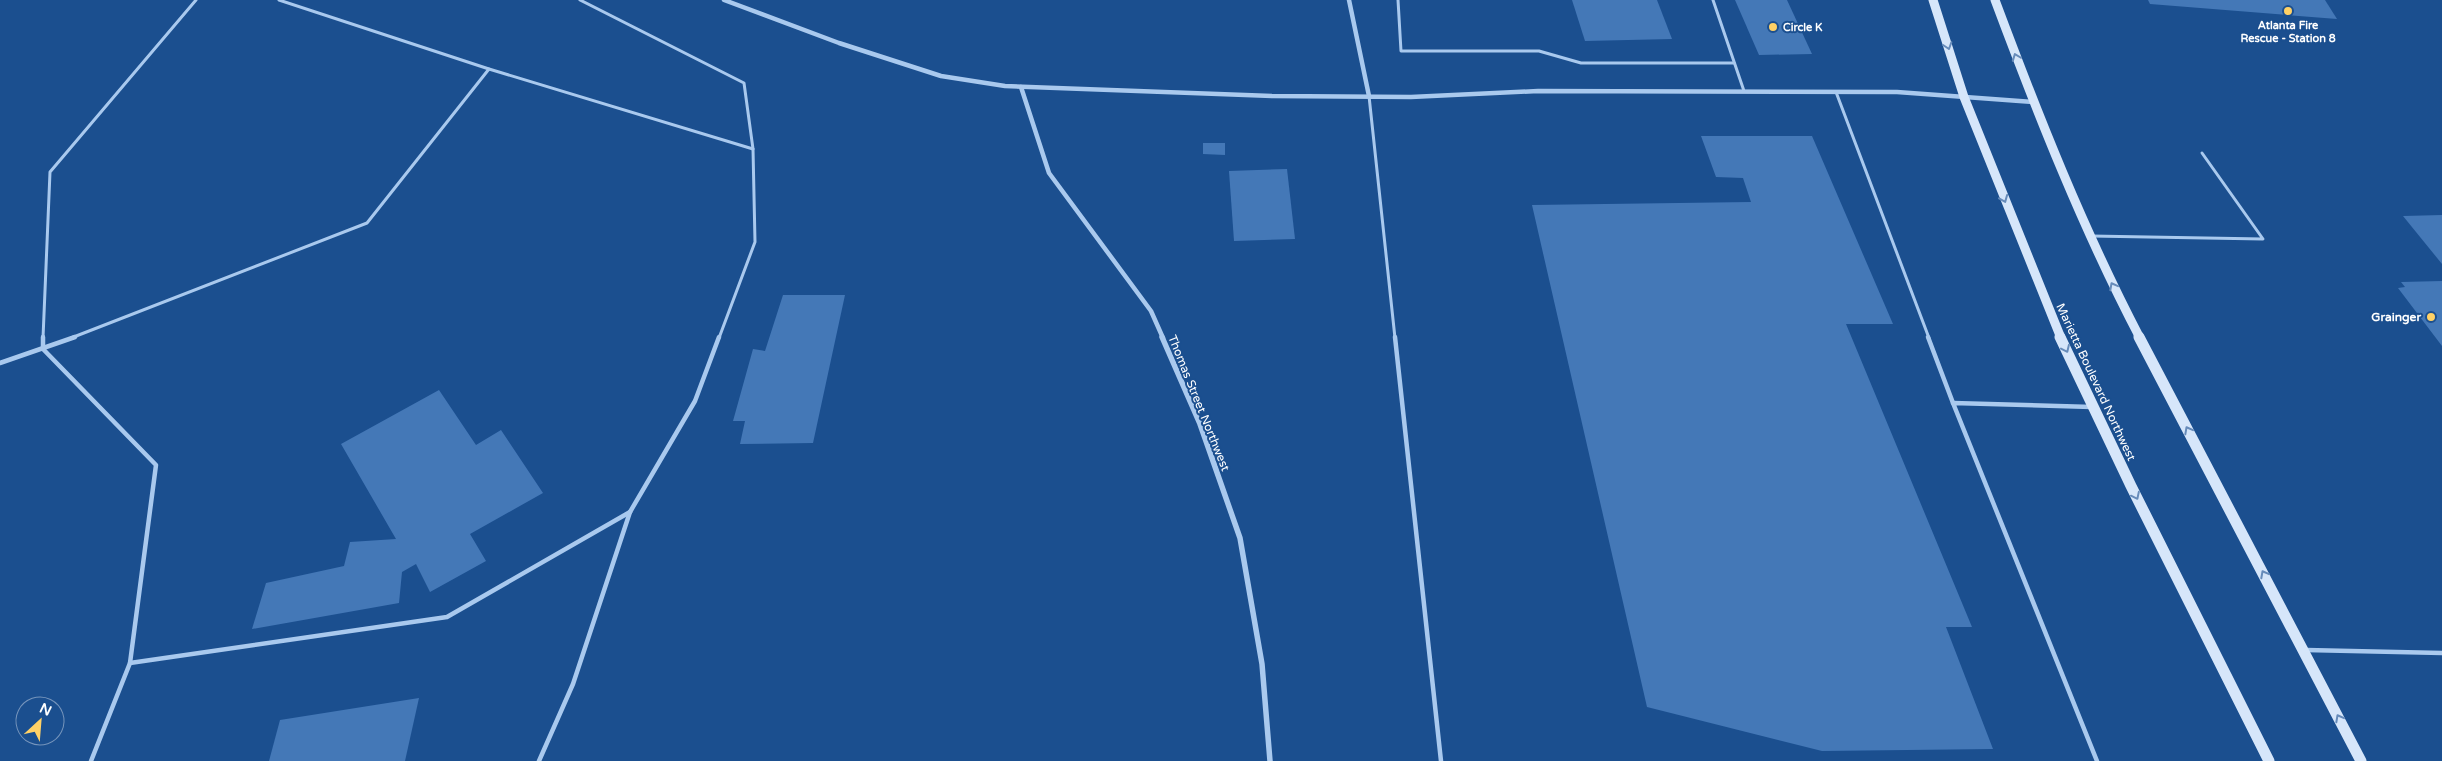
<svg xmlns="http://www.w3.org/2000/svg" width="2442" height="761" font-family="'Varela Round',sans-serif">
<rect width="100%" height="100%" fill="#1b4f8f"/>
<g fill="#4478b7">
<path d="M1572 0H1657L1672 39 1585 41Z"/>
<path d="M1735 0H1787L1812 54 1759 55Z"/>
<path d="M2148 0H2325L2337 19 2150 4Z"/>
<path d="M1701 136H1812L1893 324H1846L1972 627H1946L1993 749 1822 751 1647 707 1532 205 1751 202 1743 178 1716 177Z"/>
<path d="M1203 143H1225V155L1203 154Z"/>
<path d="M1287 169 1295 239 1234 241 1229 171Z"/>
<path d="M2442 215V264L2403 216Z"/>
<path d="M2442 281V346L2398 288 2405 287 2401 282Z"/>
<path d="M783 295H845L813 443 740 444 745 421H733L753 349 765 351Z"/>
<path d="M439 390 476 445 501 430 543 493 470 534 486 561 430 592 416 564 402 572 399 603 252 629 266 583 344 566 350 542 396 539 341 444Z"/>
<path d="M419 698 405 761H269L280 720Z"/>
</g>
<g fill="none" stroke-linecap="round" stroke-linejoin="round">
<g stroke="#a9c9ee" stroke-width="3">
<path d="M279 0 489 69 753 149"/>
<path d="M580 0 744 83 753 149 755 242 719 338"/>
<path d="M1398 0 1401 51H1539L1581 63H1734"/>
<path d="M1713 0 1744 91"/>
<path d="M1836 92 1929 338"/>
<path d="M1369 96 1395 338"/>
<path d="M2091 236 2263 239 2202 153"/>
<path d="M43 338 50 172 196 0"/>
<path d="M71 338 367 223 489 69"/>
</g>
<g stroke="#a9c9ee" stroke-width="4.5">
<path d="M43 337V349L156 465 130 663 91 761"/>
<path d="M1395 337 1441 761"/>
<path d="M1928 337 1953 403"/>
<path d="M0 363 75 337"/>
<path d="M2092 407 1953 403 2097 761"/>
<path d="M2306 650 2442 653"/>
<path d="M130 663 447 617 630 512"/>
<path d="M539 761 573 684 630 512 695 401 719 337"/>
</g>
<g stroke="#a9c9ee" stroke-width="4.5">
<path d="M724 0 839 43 941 76 1005 86 1272 96 1411 97 1538 91 1897 92 2033 102"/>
<path d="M1349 0 1369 96"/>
<path d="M1021 87 1049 173 1151 311 1163 338"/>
</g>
<path stroke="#a9c9ee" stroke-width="5.5" d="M1162 337 1200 424 1240 538 1262 664 1270 761"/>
<g stroke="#d6e6fa" stroke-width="9">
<path d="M1933 0 1964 97 2061 338"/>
<path d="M1995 0C2038 115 2083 229 2140 338"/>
</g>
<g stroke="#d6e6fa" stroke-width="11">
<path d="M2060 337 2131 486 2269 761"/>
<path d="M2139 337 2361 761"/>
</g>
</g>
<defs><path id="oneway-chevron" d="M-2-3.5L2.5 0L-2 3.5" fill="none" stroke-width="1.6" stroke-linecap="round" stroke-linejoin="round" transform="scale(1.25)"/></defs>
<g stroke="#668bba">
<use href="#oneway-chevron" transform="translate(1948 46) rotate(72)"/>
<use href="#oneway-chevron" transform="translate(2016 57) rotate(-111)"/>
<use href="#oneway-chevron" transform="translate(2004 199) rotate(68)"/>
<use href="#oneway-chevron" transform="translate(2113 286) rotate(-118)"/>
<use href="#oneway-chevron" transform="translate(2066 349) rotate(65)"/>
<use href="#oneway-chevron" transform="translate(2188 430) rotate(-118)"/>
<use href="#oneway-chevron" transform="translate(2136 496) rotate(64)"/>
<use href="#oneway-chevron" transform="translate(2264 574) rotate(-118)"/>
<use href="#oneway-chevron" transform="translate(2339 718) rotate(-118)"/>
</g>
<g fill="#ffd166" stroke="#1b4f8f" stroke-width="2">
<circle cx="2288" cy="11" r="5"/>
<circle cx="1773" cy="27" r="5"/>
<circle cx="2431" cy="317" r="5"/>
</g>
<g text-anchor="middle" stroke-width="4" stroke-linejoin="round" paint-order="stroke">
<g font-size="11" font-weight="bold" fill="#fff" stroke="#1b4f8f">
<text x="2288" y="29">Atlanta Fire<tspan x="2288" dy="13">Rescue - Station 8</tspan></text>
<text x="1783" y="31" text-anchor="start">Circle K</text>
</g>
<g font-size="12" font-weight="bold" fill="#fff" stroke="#1b4f8f" text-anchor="end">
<text x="2421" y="321">Grainger</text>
</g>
<g font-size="12" fill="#fff" stroke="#1b4f8f">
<text transform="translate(2096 382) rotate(65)" y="4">Marietta Boulevard Northwest</text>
<text transform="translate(1199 403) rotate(68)" y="4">Thomas Street Northwest</text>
</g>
</g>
<g transform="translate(40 721) rotate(26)"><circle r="24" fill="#1b4f8f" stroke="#7695bc"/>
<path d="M0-4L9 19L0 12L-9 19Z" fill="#ffd166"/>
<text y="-8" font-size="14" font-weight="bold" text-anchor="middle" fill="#ffffff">N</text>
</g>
</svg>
